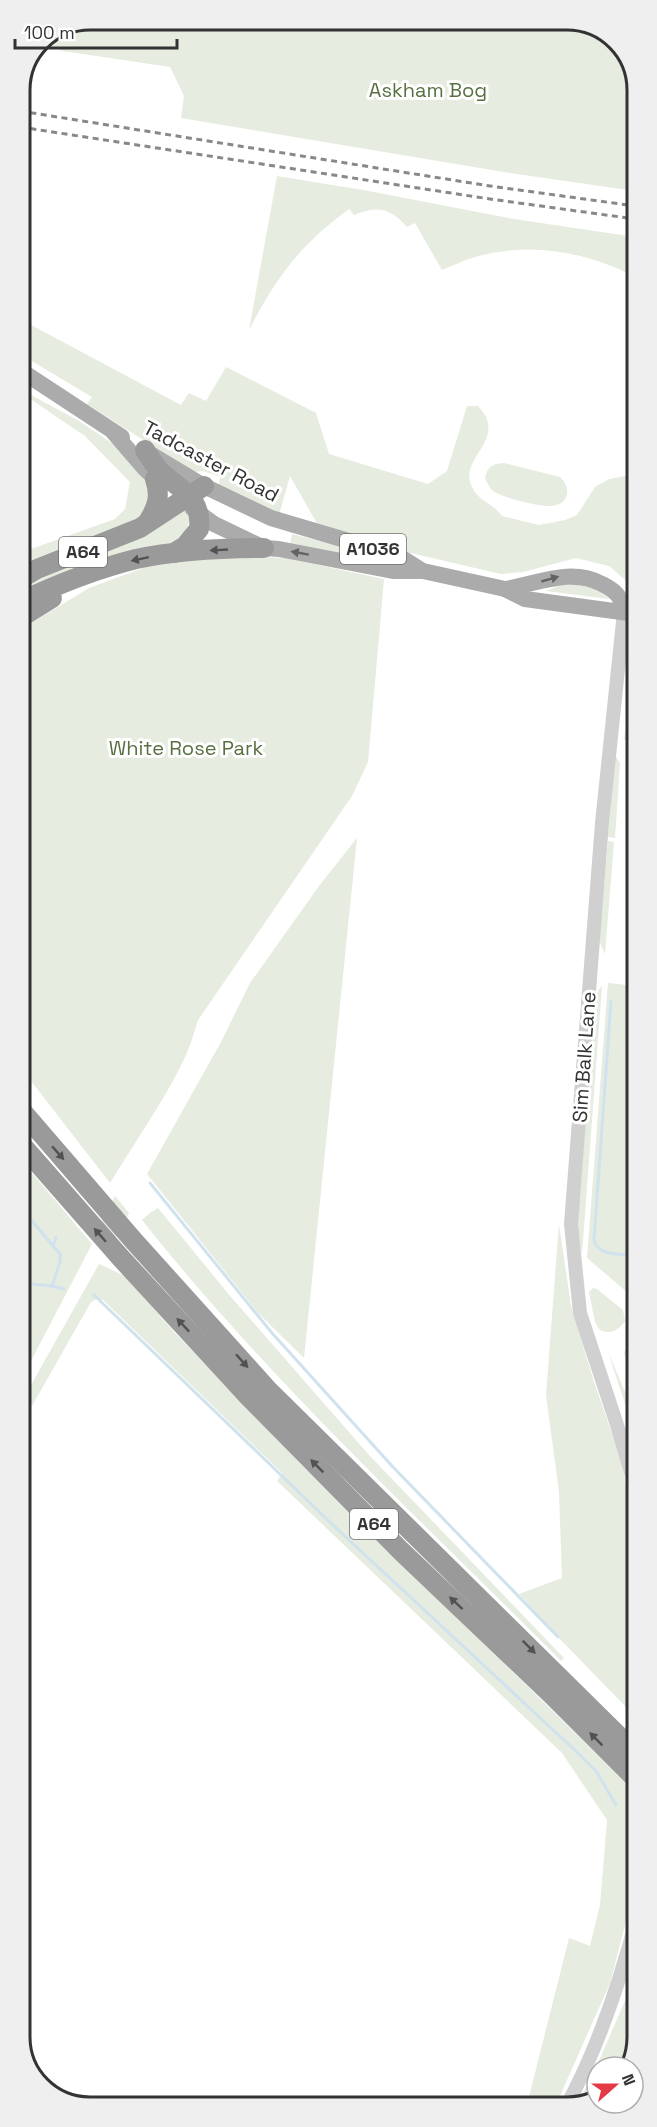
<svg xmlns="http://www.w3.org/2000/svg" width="657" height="2127" font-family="'Space Grotesk',sans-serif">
<rect width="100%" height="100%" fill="#fff"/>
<g fill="#e6ecdf">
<path d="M90 20H572L613 37 635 72V191L510 173 181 118 184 96 170 67 63 51 39 43 40 40Z"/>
<path d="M277 176 363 190 514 219 635 237V277C586 251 526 241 472 258 462 261 452 266 442 270L415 223 407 227C391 208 377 205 354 215L349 209C300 245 277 276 249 330Z"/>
<path d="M20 319 181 405 189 393 206 401 226 367 316 413 329 454 428 484 447 471 467 406H478C510 439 457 458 472 487 478 501 494 504 502 516L539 525 565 520 577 515 595 487 609 479 636 474V589L609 566 576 558 523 572 501 574 389 548 319 527 290 476 279 515 219 486 220 477 203 471 193 472 87 404 92 397 20 354Z"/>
<path d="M20 389 79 421 125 452 142 468 153 497 140 518 20 570V553L115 519 125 509 130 482 85 436 20 392Z"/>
<path d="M504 463 560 477C572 488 569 505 551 506 541 507 499 497 492 490 489 487 487 482 485 478 488 466 492 464 504 463Z"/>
<path d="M181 509 187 513 190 519 186 531 171 544 99 558 20 591 27 584Z"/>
<path d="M292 534 352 549 405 565 290 544Z"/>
<path d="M220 555 285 558 384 579 368 762 352 796 198 1020C194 1032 191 1044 186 1055 165 1100 136 1140 110 1183L21 1068 20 630 89 588 159 562Z"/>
<path d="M561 585C580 584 594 586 609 599L546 591Z"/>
<path d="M636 655V739L624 740Z"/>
<path d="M615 755 620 763 615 838 608 837Z"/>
<path d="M357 838 304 1358 258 1313 147 1174 221 1042 250 983 319 886Z"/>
<path d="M608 841 614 842 605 954 599 941Z"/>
<path d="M608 983 636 986 637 1309 627 1292 587 1258Z"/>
<path d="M602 986 582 1254 578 1238V1217L595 1002 598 991Z"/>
<path d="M21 1160 92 1244 21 1380Z"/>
<path d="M115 1196 129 1213 108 1251 94 1235Z"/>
<path d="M158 1208 231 1297 369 1455 564 1658 561 1661C418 1517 268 1379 142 1220L151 1212Z"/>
<path d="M559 1224 571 1306 594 1382 620 1457 637 1534V1726L624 1705 558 1637 519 1594 562 1578 559 1492 546 1395Z"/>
<path d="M99 1264 125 1276 175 1333 301 1464 637 1794V1865L629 1910 610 1983 556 2105H527L569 1938 590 1946 600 1905 607 1820 562 1753 277 1481 282 1473 103 1300 97 1299 91 1302 32 1406 22 1401Z"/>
<path d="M593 1288 597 1289 623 1310 625 1321C619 1330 609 1336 599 1329L595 1322 589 1292Z"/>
<path d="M637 1339V1384L632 1383 624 1352Z"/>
<path d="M608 1352 637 1420V1440Z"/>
<path d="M637 1967V2038L627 2067H597V2097L585 2105H577L598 2063 635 1978Z"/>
</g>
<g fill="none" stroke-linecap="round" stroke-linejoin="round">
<g stroke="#cfe2ee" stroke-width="3">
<path d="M611 1001 594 1240C598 1257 623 1254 637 1255"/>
<path d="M150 1183 272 1333 392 1466 558 1637"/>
<path d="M21 1208 60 1254V1262L52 1286"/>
<path d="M53 1246 56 1237"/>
<path d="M21 1283 52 1286 64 1289"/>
<path d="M94 1295 335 1527 579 1754 596 1771 616 1805"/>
<path d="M630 1381 637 1382"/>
</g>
<g stroke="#d0d0d0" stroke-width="14">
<path d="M624 612 602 823 571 1224 580 1313 617 1425 637 1493"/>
<path d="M567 2105C599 2046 620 1982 637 1917"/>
</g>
<g stroke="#ababab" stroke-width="16">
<path d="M20 370 122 437"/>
<path d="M114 433 145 469 162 485"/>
<path d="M149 453 204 486 271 518 399 556 421 570"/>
<path d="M192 508 214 524 264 548 279 549 393 571H423L505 589 525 599 636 614"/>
<path d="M505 589C538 584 570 567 602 584 616 591 622 597 624 612"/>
</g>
<g stroke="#9a9a9a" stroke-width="20">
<path d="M145 450C150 458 155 467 162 473 182 491 202 498 199 529L185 546 174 553"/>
<path d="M148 522C157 507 161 497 155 479"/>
<path d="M20 579 37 569 140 528 204 486"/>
<path d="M20 602C58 584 96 569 136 559 178 550 222 548 264 548"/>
<path d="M20 618 52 598"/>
<path d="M21 1110 133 1240 267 1389 637 1754"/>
<path d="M21 1144 120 1257 248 1396 401 1551 551 1694 637 1780"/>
</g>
<g stroke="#888" stroke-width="3" stroke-dasharray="6 4.5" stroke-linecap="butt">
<path d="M20 111 490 186 635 206"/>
<path d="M20 127 490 199 635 219"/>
</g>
</g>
<defs><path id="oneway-solid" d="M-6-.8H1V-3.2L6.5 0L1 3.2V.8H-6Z" transform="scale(1.5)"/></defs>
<g fill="#525252">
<use href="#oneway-solid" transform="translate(219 550) rotate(177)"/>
<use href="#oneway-solid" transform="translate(140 559) rotate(168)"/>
<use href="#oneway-solid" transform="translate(58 1153) rotate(49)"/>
<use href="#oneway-solid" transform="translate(100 1235) rotate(-131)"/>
<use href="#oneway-solid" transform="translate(183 1325) rotate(-133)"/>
<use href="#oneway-solid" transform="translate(242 1361) rotate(48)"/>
<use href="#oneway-solid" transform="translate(317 1466) rotate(-135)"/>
<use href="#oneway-solid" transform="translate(456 1603) rotate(-137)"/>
<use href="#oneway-solid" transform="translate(529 1647) rotate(45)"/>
<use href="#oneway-solid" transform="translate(596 1739) rotate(-135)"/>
</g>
<g fill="#636363">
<use href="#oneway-solid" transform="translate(300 553) rotate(-170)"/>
<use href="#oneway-solid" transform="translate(550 579) rotate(-16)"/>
</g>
<g text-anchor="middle" stroke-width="6" stroke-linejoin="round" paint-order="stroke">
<g fill="#fff" stroke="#707070" stroke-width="1.5">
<rect x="340" y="534" width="66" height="30" rx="4.5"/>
<rect x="59" y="537" width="48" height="30" rx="4.5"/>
<rect x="350" y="1509" width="48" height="30" rx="4.5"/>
</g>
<g font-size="18" font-weight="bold" fill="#333">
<text x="373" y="555">A1036</text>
<text x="83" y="558">A64</text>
<text x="374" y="1530">A64</text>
</g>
<g font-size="20" fill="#56703f" stroke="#fff">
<text x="428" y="97">Askham Bog</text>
<text x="186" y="755">White Rose Park</text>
</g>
<g font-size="20" fill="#333" stroke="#fff">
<text transform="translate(211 461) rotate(28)" y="7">Tadcaster Road</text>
<text transform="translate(584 1057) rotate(-86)" y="7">Sim Balk Lane</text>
</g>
</g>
<path d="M0 0H657V2127H0ZM90 30H567A60 60 0 0 1 627 90V2037A60 60 0 0 1 567 2097H90A60 60 0 0 1 30 2037V90A60 60 0 0 1 90 30Z" fill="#efefef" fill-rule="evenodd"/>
<path fill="none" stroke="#333" stroke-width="3" d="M90 30H567A60 60 0 0 1 627 90V2037A60 60 0 0 1 567 2097H90A60 60 0 0 1 30 2037V90A60 60 0 0 1 90 30Z"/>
<g transform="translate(615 2085) rotate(69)"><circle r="28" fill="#ffffff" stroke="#adadad" stroke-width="1.5"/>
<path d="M0-4.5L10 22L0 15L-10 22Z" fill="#e63946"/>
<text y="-9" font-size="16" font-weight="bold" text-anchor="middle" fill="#333333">N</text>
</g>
<path d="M15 39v9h162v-9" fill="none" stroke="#333333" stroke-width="3"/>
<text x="24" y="39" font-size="18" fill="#333333" stroke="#ffffff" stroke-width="4.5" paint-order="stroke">100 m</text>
</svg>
